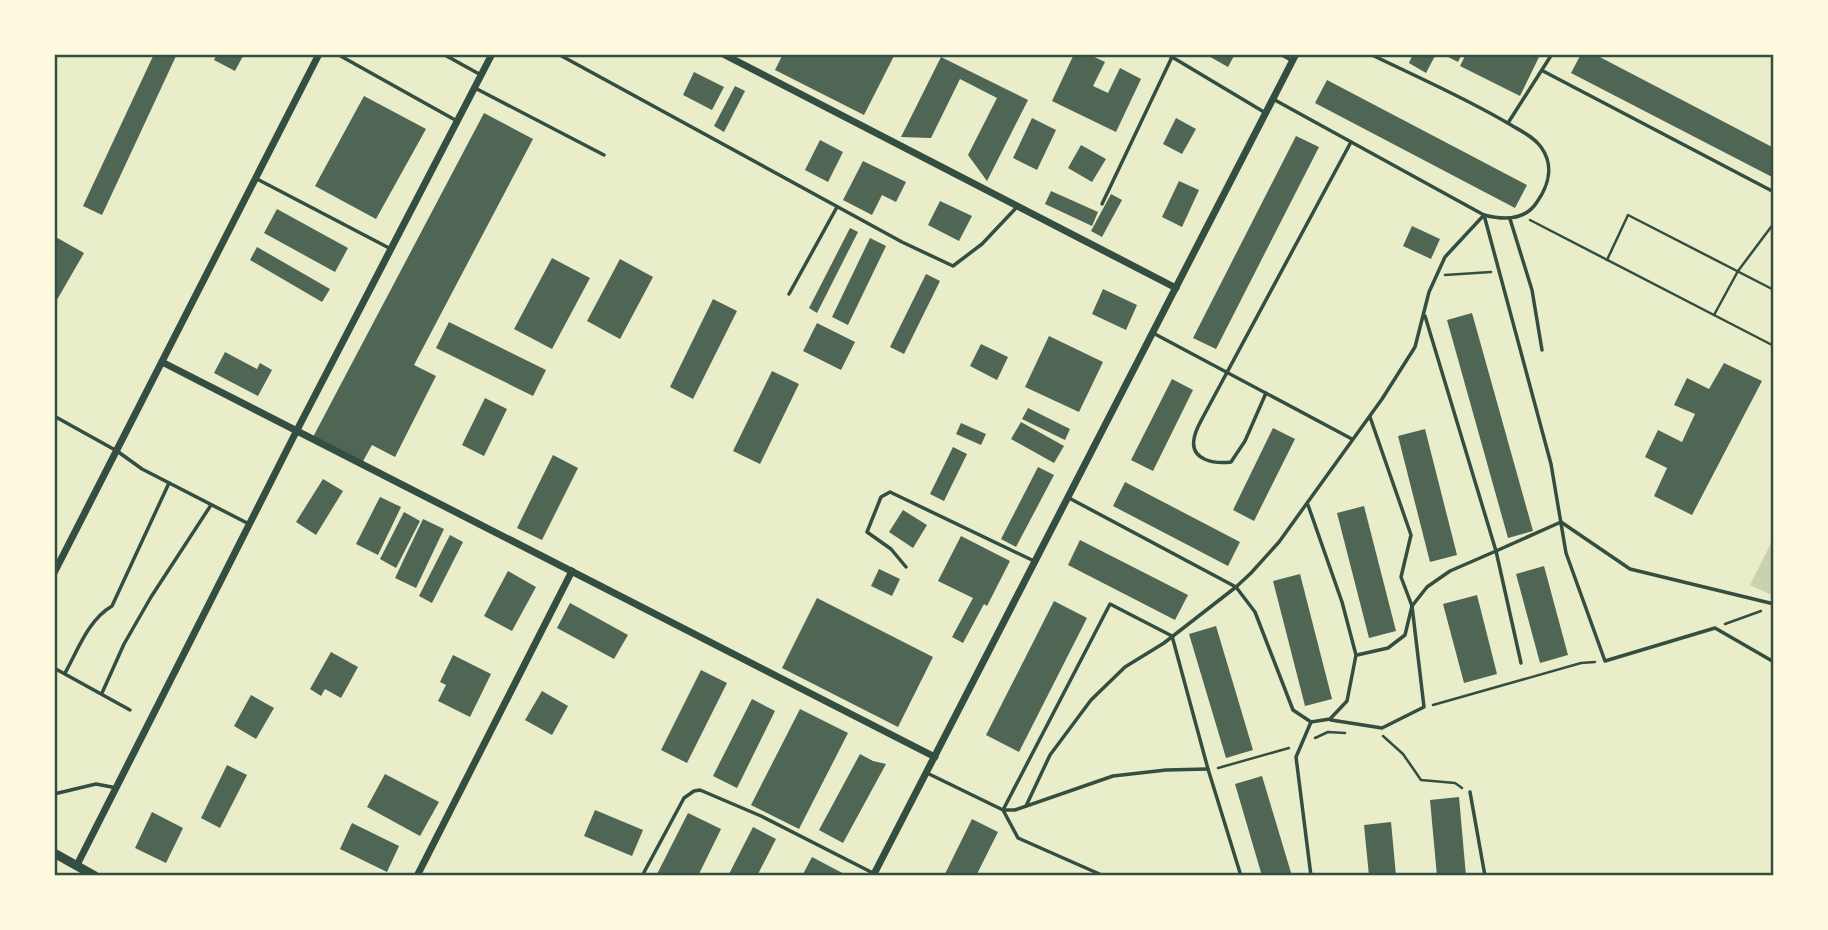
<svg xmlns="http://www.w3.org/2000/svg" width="1828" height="930" font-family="'DM Sans',sans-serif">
<rect width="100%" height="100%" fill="#e9edc9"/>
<path fill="#cad2ad" d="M1774 537V596L1750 585Z"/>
<g fill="#4f6655">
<path d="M154 54H177L102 215 83 206Z"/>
<path d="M217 54H244L235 71 214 60Z"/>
<path d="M783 54H895L864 115 775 70Z"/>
<path d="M1074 54H1088L1105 62 1093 86 1108 93 1120 68 1141 79 1116 132 1052 101Z"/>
<path d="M1205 54H1235L1228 67Z"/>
<path d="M1413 54H1436L1426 73 1409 63Z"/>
<path d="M1442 54H1462L1458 62Z"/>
<path d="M1466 54H1533L1539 57 1520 96 1460 66Z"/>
<path d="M1581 54H1594L1774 148V178L1571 73Z"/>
<path d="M941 57 1028 100 987 181 968 155 997 98 960 79 931 138 901 137Z"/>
<path d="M694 72 724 87 712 110 683 95Z"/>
<path d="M1327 80 1527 185 1515 208 1315 103Z"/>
<path d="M735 86 745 91 724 132 714 126Z"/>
<path d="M364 96 426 129 376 219 315 186Z"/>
<path d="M484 113 533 139 414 365 436 376 395 457 372 445 362 463 313 437Z"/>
<path d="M1032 118 1056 130 1037 170 1013 158Z"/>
<path d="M1176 118 1196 129 1182 154 1163 144Z"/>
<path d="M1296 136 1319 147 1216 349 1193 338Z"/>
<path d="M820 140 843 152 828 182 805 170Z"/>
<path d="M1081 145 1106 159 1092 182 1068 168Z"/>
<path d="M863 161 906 182 896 202 882 195 872 215 843 200Z"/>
<path d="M1179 181 1199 190 1182 227 1162 217Z"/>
<path d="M1051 191 1098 212 1092 226 1045 204Z"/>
<path d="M1111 194 1122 200 1102 237 1091 231Z"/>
<path d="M940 201 972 216 959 241 928 225Z"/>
<path d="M277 209 348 248 335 272 264 233Z"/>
<path d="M1412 226 1440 239 1431 259 1403 246Z"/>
<path d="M850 228 858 232 817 313 809 308Z"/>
<path d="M54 236 84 253 54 305Z"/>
<path d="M870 238 886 246 848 325 832 317Z"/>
<path d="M257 247 330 289 322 302 250 260Z"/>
<path d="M552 258 590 278 552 349 514 329Z"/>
<path d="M620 259 653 277 620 339 587 321Z"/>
<path d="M926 274 940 281 904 354 890 347Z"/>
<path d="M1103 289 1137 305 1126 330 1092 314Z"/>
<path d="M713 299 737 311 693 399 670 387Z"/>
<path d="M1472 313 1533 531 1508 538 1447 320Z"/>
<path d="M449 322 546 370 533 396 436 348Z"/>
<path d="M817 323 855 342 841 370 803 351Z"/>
<path d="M1049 336 1103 362 1079 412 1025 387Z"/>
<path d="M981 344 1008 357 997 380 970 366Z"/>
<path d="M225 352 257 369 260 363 272 370 258 396 214 373Z"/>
<path d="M1724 363 1762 381 1692 515 1654 496 1667 468 1645 457 1658 430 1682 442 1695 414 1674 405 1687 378 1709 389Z"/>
<path d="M772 371 799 384 760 464 733 451Z"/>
<path d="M1172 379 1193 390 1153 471 1131 460Z"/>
<path d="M485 398 507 409 484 456 462 445Z"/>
<path d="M1028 408 1070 429 1065 440 1022 419Z"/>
<path d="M1021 422 1064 446 1054 463 1011 439Z"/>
<path d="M961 423 986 434 981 445 956 434Z"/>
<path d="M1273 428 1295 439 1254 521 1233 510Z"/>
<path d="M1425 429 1457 555 1430 562 1398 436Z"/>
<path d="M953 447 967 454 944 501 930 494Z"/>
<path d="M553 455 578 468 542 540 517 528Z"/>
<path d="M1038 467 1054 475 1016 547 1001 539Z"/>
<path d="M323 479 343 491 316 535 296 522Z"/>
<path d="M1125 482 1240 542 1228 566 1113 506Z"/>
<path d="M380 497 401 507 378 555 356 544Z"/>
<path d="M1364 506 1396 631 1369 638 1337 513Z"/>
<path d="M903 510 927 525 913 548 889 532Z"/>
<path d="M404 512 420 521 396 568 380 559Z"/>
<path d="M423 519 444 529 416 588 395 578Z"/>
<path d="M450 535 463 542 432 603 419 596Z"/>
<path d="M961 536 1010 561 987 606 984 604 963 643 952 637 973 598 938 581Z"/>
<path d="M1080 540 1188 595 1175 620 1068 565Z"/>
<path d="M1544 566 1568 655 1540 663 1516 574Z"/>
<path d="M879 569 900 579 892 596 871 586Z"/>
<path d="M508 571 536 587 512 631 484 616Z"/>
<path d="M1300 574 1332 699 1305 706 1273 581Z"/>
<path d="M1477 595 1497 674 1464 683 1443 604Z"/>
<path d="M817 598 933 657 898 727 782 668Z"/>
<path d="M1054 601 1087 618 1019 752 986 735Z"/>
<path d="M570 603 628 635 614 659 557 628Z"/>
<path d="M1216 626 1253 750 1226 758 1189 634Z"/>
<path d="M331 652 358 667 341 698 325 689 321 696 310 689Z"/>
<path d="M453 655 491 674 470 717 438 701 446 685 440 682Z"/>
<path d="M701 670 727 683 687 763 661 750Z"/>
<path d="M542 691 568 706 552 735 525 720Z"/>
<path d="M251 695 274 708 256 739 234 726Z"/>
<path d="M752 699 775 711 737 788 713 776Z"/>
<path d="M800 709 848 733 799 829 751 805Z"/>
<path d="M860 754 873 761 886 764 843 843 819 830Z"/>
<path d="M227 765 247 775 220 828 201 818Z"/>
<path d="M385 774 439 802 420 836 367 807Z"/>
<path d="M1262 776 1292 876H1262L1235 784Z"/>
<path d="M1459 797 1466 876H1437L1430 800Z"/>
<path d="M595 810 643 830 632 856 584 836Z"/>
<path d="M152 812 183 828 166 863 135 848Z"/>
<path d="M688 813 721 829 698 876H656Z"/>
<path d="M972 819 998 832 976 876H944Z"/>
<path d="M1391 822 1396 876H1369L1364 825Z"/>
<path d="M352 823 399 846 387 872 340 849Z"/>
<path d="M753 827 776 839 757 876H728Z"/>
<path d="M812 857 848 876H802Z"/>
</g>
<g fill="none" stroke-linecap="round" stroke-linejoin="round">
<g stroke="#344e41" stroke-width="2.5">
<path d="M1530 220 1774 346"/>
<path d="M1607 260 1628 215 1774 290"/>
<path d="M1445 275 1491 272"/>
<path d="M1714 315 1738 271 1774 223"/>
<path d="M1725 624 1761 611"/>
<path d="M1433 705 1581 663 1595 662"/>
<path d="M1383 736 1403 754 1421 780 1455 783 1462 788"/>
<path d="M1315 738 1328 732 1345 733"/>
<path d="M1218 768 1289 748"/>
</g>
<g stroke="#344e41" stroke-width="3.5">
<path d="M337 54 457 121"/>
<path d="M443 54 481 75"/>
<path d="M558 54 902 242 953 266 982 244 1016 208"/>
<path d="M1167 54 1264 112"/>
<path d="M1280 54 1291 60"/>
<path d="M1543 71 1774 192"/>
<path d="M475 88 604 155"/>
<path d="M1273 99 1484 215C1503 220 1525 221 1537 202 1549 185 1554 165 1541 147 1534 137 1521 131 1511 125 1466 98 1417 77 1370 54"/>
<path d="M1508 123 1552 54"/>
<path d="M257 179 391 249"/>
<path d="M1102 204 1172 57"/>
<path d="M1484 215 1551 464 1566 553 1605 661 1715 628 1774 662"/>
<path d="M1510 219 1532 290 1542 350"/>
<path d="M789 294 837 207"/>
<path d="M1425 316 1496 551 1561 522"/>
<path d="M1153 333 1352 439"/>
<path d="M1266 393 1245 441 1231 462C1216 464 1190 461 1194 439 1195 431 1200 423 1203 417L1351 142"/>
<path d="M54 416 117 451 142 469 249 524"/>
<path d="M1069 498 1236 587 1255 612 1293 710 1311 722 1330 719 1347 701 1356 655 1342 602 1308 505"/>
<path d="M1561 522 1630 569 1774 604"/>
<path d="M906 567 891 549 867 532 881 497 890 492 1034 561"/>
<path d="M1357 655 1388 648 1405 635 1412 606 1427 587 1450 571 1496 551 1521 663"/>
<path d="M54 668 130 710"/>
<path d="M65 673C78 650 88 620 112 606L169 483"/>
<path d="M102 693 124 644 151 597 211 505"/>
<path d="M1331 720 1382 728 1424 707 1412 606 1401 577 1411 535 1370 417"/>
<path d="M1311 722 1296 757 1311 876"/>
<path d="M927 773 1003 810H1015L1113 776 1166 770 1208 769"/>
<path d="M1470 792 1485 876"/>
<path d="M54 794 96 784 117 788"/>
<path d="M1026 806 1050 755 1091 700 1125 667 1164 643 1236 587 1251 573 1279 542 1382 399 1415 347 1429 292 1445 257 1484 215"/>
<path d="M642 876 684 798 694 791 700 790 761 816 873 873"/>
<path d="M1104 876 1018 838 1003 810 1110 604 1172 636 1208 769 1241 876"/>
</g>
<g stroke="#344e41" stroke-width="7">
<path d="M723 54 1176 288"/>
<path d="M162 362 935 757"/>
<path d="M54 573 319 54"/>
<path d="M77 865 296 432 492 54"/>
<path d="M417 876 572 571"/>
<path d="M873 876 1296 54"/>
</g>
<path stroke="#344e41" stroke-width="9" d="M54 853 95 876"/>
</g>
<rect width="1828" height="930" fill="none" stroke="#fefae0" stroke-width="112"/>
<rect x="56" y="56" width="1716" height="818" fill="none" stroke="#344e41" stroke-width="2.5"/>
</svg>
